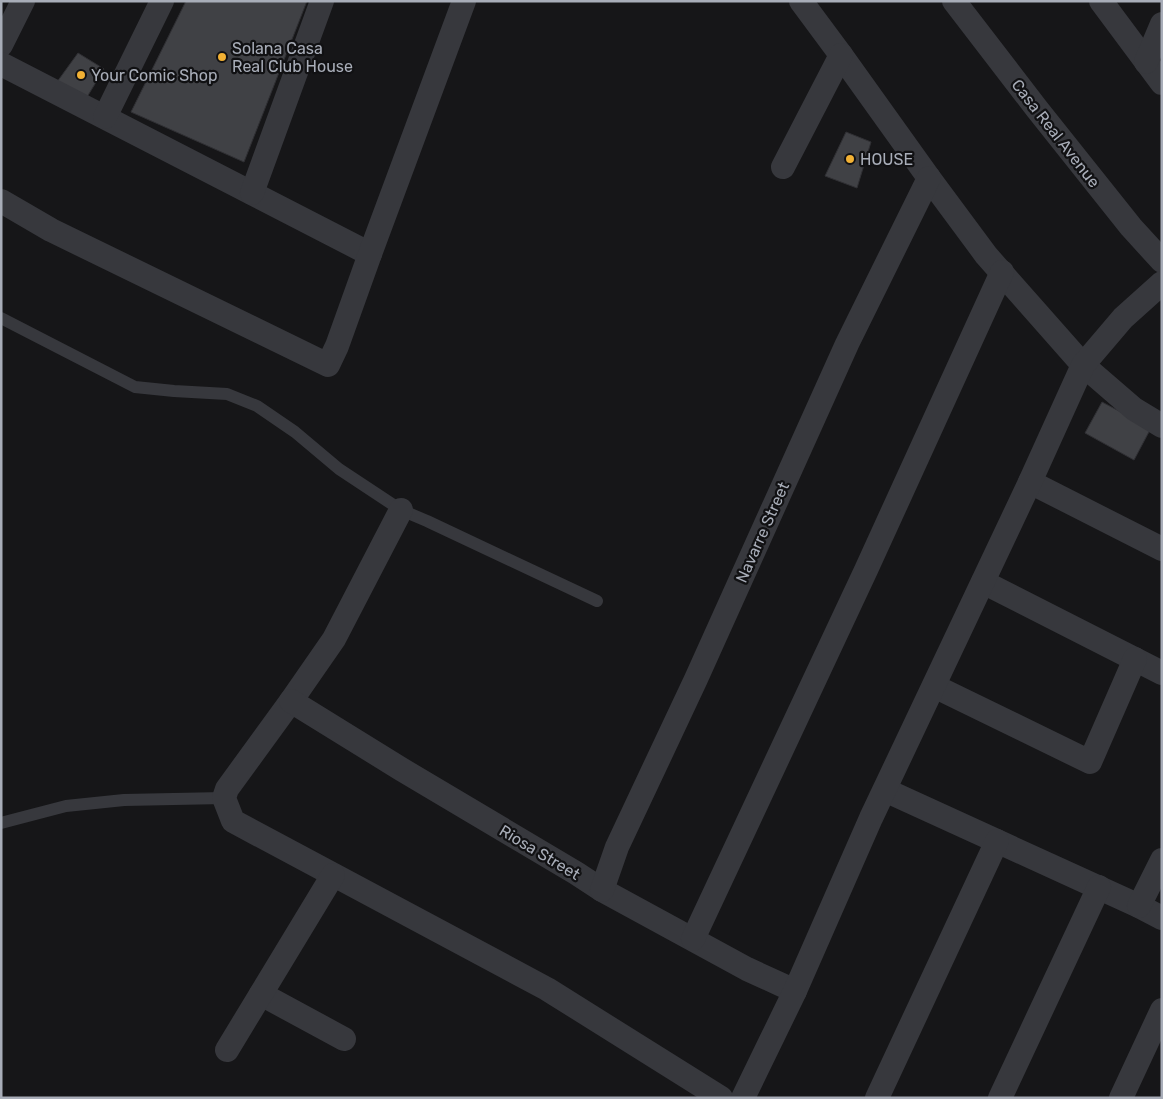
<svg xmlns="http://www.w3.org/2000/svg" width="1163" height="1099" font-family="Rubik,sans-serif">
<rect width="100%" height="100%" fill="#161618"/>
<g fill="#404145" stroke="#303034">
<path d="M186 1H307L244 162 131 112Z"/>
<path d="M78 53 104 69 87 97 57 82Z"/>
<path d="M846 132 871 142 857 188 825 176Z"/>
<path d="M1102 402 1151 428 1134 460 1085 433Z"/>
</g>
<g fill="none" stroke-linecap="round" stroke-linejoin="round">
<g stroke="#37383d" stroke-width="12">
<path d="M1 318 135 387 174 391 227 394 257 406 295 432 339 469 401 510 427 521 597 601"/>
<path d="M1 823 66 806 124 800 224 798"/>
</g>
<g stroke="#37383d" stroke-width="24">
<path d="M801 1 841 55 929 178 986 255 1083 365 1134 409 1162 426"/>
<path d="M954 1 1037 109 1131 227 1162 261"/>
<path d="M1101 1 1162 83"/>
<path d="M1 45 23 1"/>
<path d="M1146 62 1162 24"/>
<path d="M1 64 370 254"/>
<path d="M105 117 162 1"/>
<path d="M783 167 841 55"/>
<path d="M252 193 322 1"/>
<path d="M1 201 51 230 328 365 337 346 370 254 464 1"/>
<path d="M1030 482 1162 549"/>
<path d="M401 510 334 639 291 701 227 789 224 798 233 821 547 989 721 1098"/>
<path d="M983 582 1162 673"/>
<path d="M934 686 1090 762 1135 659"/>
<path d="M291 701 401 769 576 873 602 890 747 969 795 991"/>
<path d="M885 790 1139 906 1162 918"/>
<path d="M602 890 617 847 696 679 847 344 929 178"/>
<path d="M1139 906 1162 860"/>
<path d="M693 939 866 570 1002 272"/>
<path d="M261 994 344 1039"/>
<path d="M227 1050 333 875"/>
<path d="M743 1098 795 991 871 818 1030 482 1083 365 1123 318 1162 283"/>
<path d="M877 1098 997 841"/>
<path d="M1000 1098 1099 887"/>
<path d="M1121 1098 1162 1010"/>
</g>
</g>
<g fill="#f2b134" stroke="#111113" stroke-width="2">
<circle cx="222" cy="57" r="5"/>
<circle cx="81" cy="75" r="5"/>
<circle cx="850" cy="159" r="5"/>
</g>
<g text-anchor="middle" stroke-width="4.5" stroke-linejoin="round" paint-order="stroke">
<g font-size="16" fill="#a8adb8" stroke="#111113" text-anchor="start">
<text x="232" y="54">Solana Casa<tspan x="232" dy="18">Real Club House</tspan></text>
<text x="91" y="81">Your Comic Shop</text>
<text x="860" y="165">HOUSE</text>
</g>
<g font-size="16" fill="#a8adb8" stroke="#111113">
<text transform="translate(1056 133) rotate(52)" y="6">Casa Real Avenue</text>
<text transform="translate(762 532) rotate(-66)" y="6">Navarre Street</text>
<text transform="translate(540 852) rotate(31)" y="6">Riosa Street</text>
</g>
</g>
<rect width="1163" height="1099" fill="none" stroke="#a8adb8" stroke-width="5"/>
</svg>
